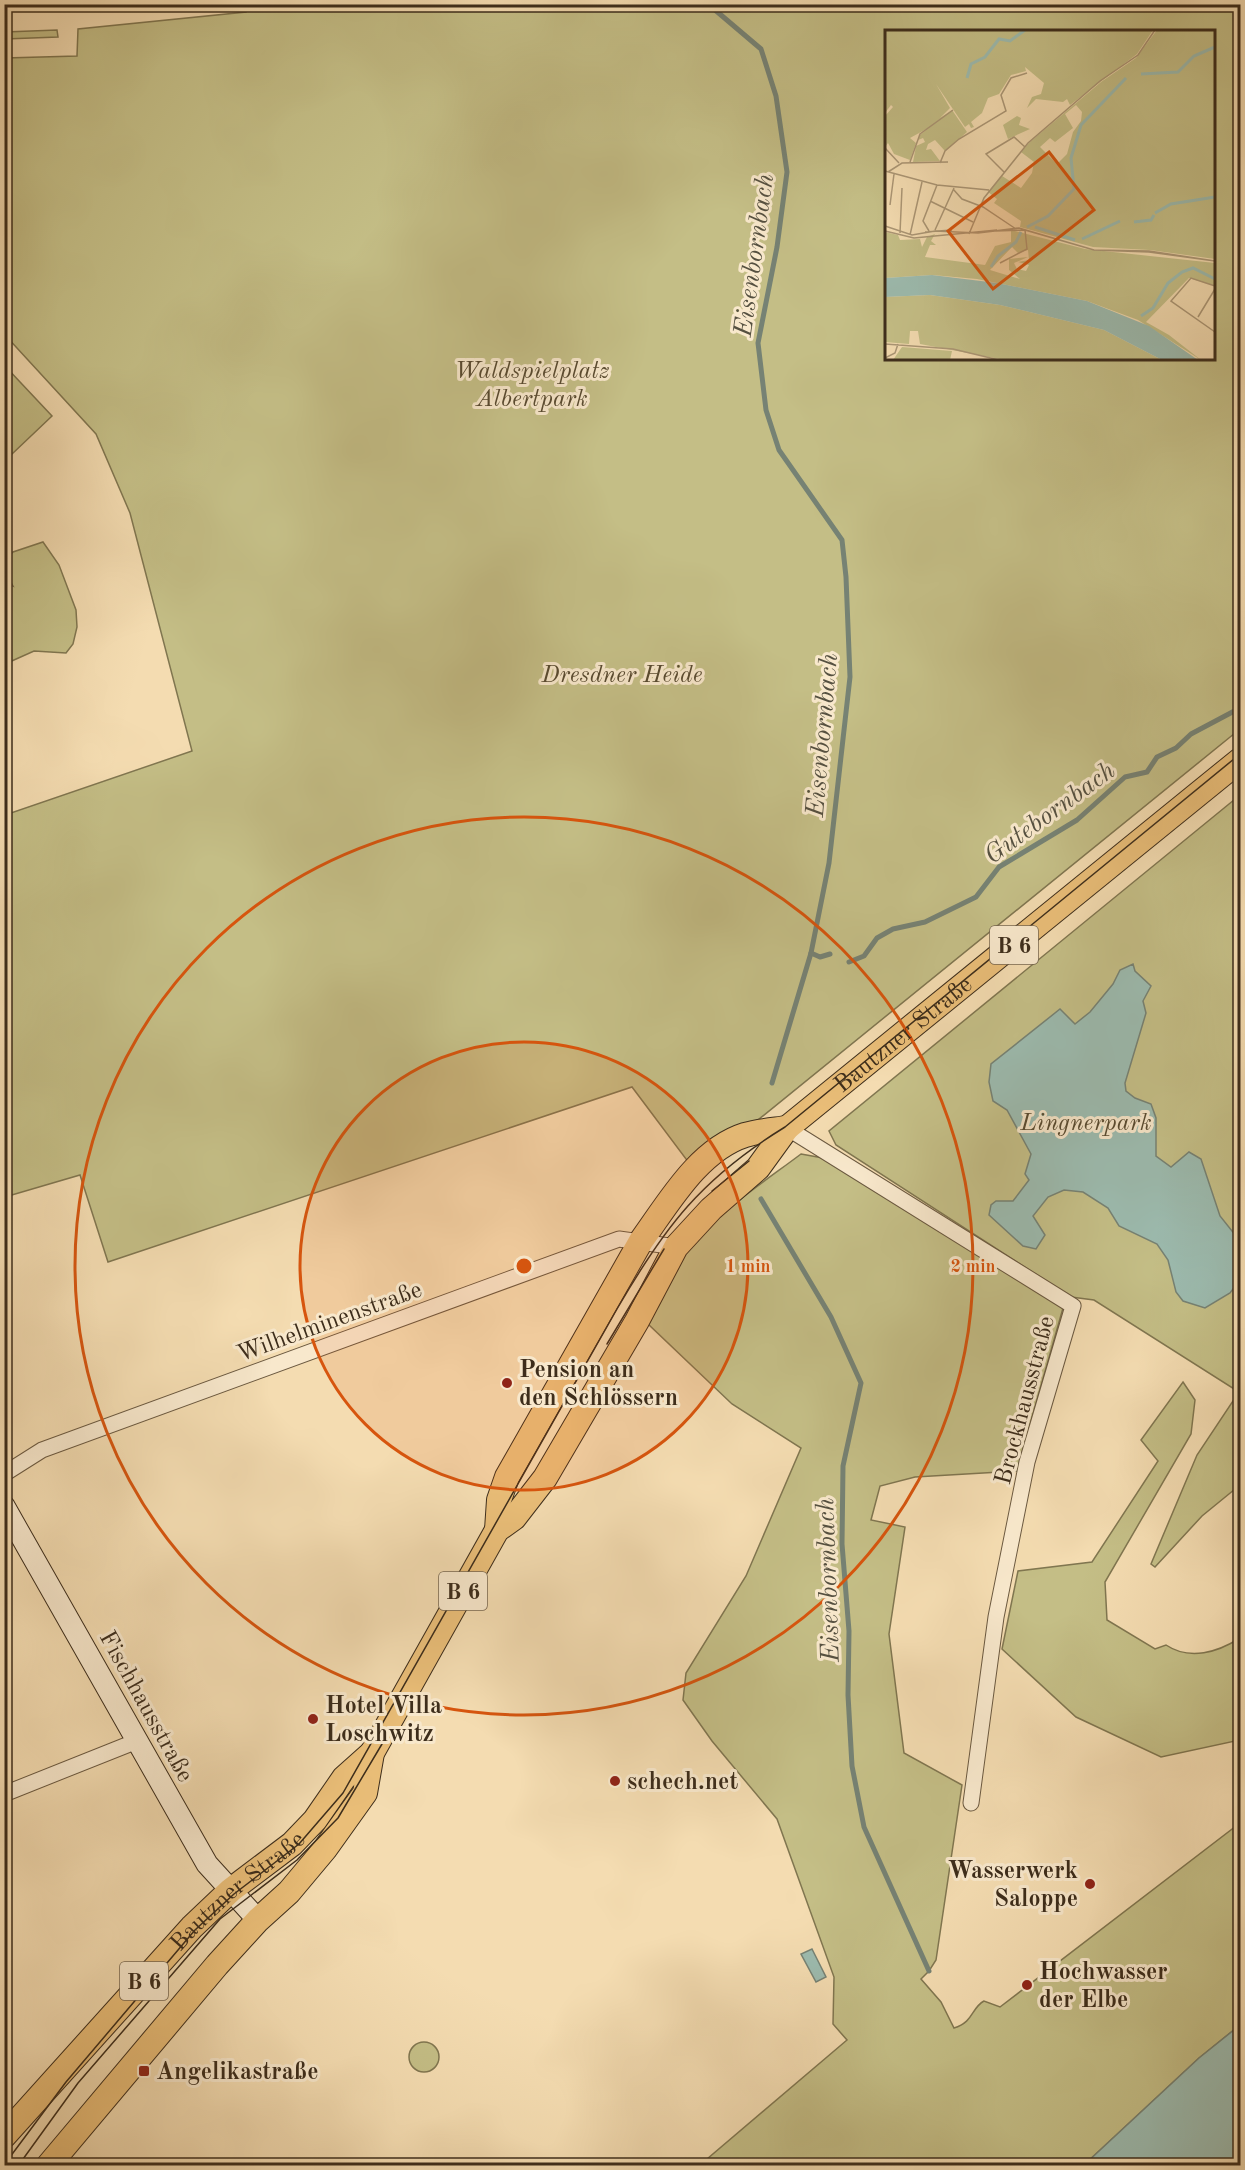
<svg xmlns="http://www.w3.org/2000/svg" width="1245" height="2170" font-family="'Old Standard TT',serif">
<rect width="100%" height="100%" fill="#f4dcb1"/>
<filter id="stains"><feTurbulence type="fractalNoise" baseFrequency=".00333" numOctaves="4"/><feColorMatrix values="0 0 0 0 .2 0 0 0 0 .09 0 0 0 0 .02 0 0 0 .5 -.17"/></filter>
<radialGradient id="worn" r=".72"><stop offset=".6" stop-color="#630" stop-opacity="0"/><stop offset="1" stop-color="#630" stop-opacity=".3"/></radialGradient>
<g fill="#c4be86" stroke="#807650" stroke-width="1.5" fill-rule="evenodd">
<path d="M246 4 1240 5V729L695 1171 632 1087 108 1262 80 1175 5 1197V815L192 751 130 513 96 434 5 335V58L77 56 78 29 246 12ZM886 32H1214V358H886Z"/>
<path d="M57 30 58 37 5 39V32Z"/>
<path d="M5 366 52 416 11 455 5 448Z"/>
<path d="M43 542 59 565 76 610 77 627 73 644 66 653 34 651 5 664V583L13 586 5 572V560L13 552Z"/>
<path d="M1240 795V1485L1202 1516 1155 1567 1151 1564 1197 1455 1239 1392 1094 1300 1071 1297 836 1145 829 1131Z"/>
<path d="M801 1154 823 1158 1063 1308 1017 1471 915 1477 880 1486 871 1520 905 1527 889 1634 904 1753 962 1785 936 1960 929 1971 921 1979 941 2002 954 2028C974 2022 971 2008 984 2001L1000 2007 1240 1823V2025L1199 2058 1084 2165H700L847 2040 833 2024 834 1977 777 1819 712 1741 683 1700 686 1673 746 1576 801 1448 732 1404 646 1322C657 1302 667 1280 680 1261 709 1217 760 1185 801 1154Z"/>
<path d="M1183 1382 1195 1400 1191 1434 1105 1582 1107 1620 1155 1649 1166 1645C1190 1661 1218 1652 1240 1638V1740L1161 1757 1076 1717 1002 1649 1018 1571 1092 1562 1158 1461 1141 1440Z"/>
<circle cx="424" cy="2057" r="15"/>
</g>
<g fill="#9cbbaf" stroke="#768274" stroke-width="1.5">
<path d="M1133 964 1135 971 1151 986 1143 1001 1146 1013 1125 1083 1126 1091 1135 1098 1151 1104 1156 1118V1156L1171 1167 1189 1152 1201 1159 1220 1216 1240 1241V1280L1230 1293 1205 1308 1183 1301 1176 1292 1168 1260 1157 1244 1119 1226 1108 1208 1083 1192 1064 1190 1048 1197 1033 1216 1045 1235 1036 1249 1023 1246 989 1215 991 1205 996 1201H1013L1029 1180 1025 1174 1031 1154 1007 1110 993 1101 989 1082 991 1064 1060 1009 1075 1024 1090 1012 1113 984 1120 970Z"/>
<path d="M812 1949 826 1977 816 1982 801 1954Z"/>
<path d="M1240 2025V2165H1084L1199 2058Z"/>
</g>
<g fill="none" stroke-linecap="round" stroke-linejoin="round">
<g stroke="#768274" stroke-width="5">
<path d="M708 4 761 49 776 96 787 172 777 247 758 343 766 410 779 450 842 540 846 577 850 677 829 863 811 953 772 1083"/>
<path d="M811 953 820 957 830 954"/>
<path d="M849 962 864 956 877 938 893 929 925 922 976 897 999 867 1077 820 1125 777 1147 772 1157 757 1176 748 1191 734 1240 708"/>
<path d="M761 1199 831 1317 861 1383 843 1466 842 1544 849 1631 848 1695 852 1766 864 1827 929 1971"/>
</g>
<g stroke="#6b5940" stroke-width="17">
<g id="minor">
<path d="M787 1128 1073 1306 1027 1462 996 1617 971 1803"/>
<path d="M4 1474 42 1450 619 1239 676 1247"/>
<path d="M4 1794 137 1741"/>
</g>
</g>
<g stroke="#3d2d1b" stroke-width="23">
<path id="secondary" d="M4 1506 207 1864 258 1920"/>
</g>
<g stroke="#3d2d1b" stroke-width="26">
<g id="primary">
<path d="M497 1530 499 1500 507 1477 641 1241C668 1204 698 1150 745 1135 758 1131 773 1130 787 1128"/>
<path id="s1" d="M4 2136 192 1927 231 1890 292 1844 315 1820 344 1778 372 1753"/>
<path id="s2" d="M48 2166 217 1965 258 1920 289 1892 325 1849 365 1793 372 1753 497 1530 514 1518 545 1478 637 1321 676 1247 711 1209 758 1168 787 1128 1240 760"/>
</g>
</g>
<use href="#minor" stroke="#f8e8cc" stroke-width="15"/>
<use href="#secondary" stroke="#f8e8cc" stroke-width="21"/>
<use href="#primary" stroke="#eabe78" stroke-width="24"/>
<g stroke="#3d2d1b" stroke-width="1.5">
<path d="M712 1191 749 1161"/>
<path d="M607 1344 664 1249"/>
<path d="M4 2165 66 2082 195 1930 234 1894 299 1844 343 1793 617 1309C665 1226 702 1178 785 1127L1240 754"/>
<path d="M18 2166 78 2083 220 1919 297 1860 338 1818 382 1744"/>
</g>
</g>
<circle cx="524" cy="1266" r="224" fill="#d7550e" fill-opacity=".12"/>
<g fill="none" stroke="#d7550e" stroke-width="3">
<circle cx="524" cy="1266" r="224"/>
<circle cx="524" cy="1266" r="449"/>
</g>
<g fill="#8f2418" stroke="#f8e8cc" stroke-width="2">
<circle cx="507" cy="1383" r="6"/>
<circle cx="313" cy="1719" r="6"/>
<circle cx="615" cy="1781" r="6"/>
<circle cx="1090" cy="1884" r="6"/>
<circle cx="1027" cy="1985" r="6"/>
<rect x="138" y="2065" width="12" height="12" rx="3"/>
</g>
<g text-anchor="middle" stroke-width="6" stroke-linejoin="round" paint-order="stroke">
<g fill="#f8e8cc" stroke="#756550" stroke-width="1.5">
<rect x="990" y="926" width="48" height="38" rx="4.5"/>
<rect x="439" y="1572" width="48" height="38" rx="4.5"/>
<rect x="120" y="1962" width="48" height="38" rx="4.5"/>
</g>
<g font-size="22" font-weight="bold" fill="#3d2d1b">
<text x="1014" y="953">B 6</text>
<text x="463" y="1599">B 6</text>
<text x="144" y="1989">B 6</text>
</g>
<g font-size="24" font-style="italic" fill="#584a30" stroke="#f8e8cc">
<text x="532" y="378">Waldspielplatz<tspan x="532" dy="28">Albertpark</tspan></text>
<text x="622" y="682">Dresdner Heide</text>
<text x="1086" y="1130">Lingnerpark</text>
</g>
<g font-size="24" fill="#3d2d1b" stroke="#f8e8cc">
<text dy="8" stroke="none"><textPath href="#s2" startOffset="1436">Bautzner Straße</textPath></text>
<text transform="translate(329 1321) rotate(-20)" y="8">Wilhelminenstraße</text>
<text transform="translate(1024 1400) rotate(-75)" y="8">Brockhausstraße</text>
<text transform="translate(147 1706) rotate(61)" y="8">Fischhausstraße</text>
<text dy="8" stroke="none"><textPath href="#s1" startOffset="339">Bautzner Straße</textPath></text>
</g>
<g font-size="24" font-weight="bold" fill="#3d2d1b" stroke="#f8e8cc" text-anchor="start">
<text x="519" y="1377">Pension an<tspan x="519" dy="28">den Schlössern</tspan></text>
<text x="325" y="1713">Hotel Villa<tspan x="325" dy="28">Loschwitz</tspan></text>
<text x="627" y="1789">schech.net</text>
<text x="1078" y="1878" text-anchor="end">Wasserwerk<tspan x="1078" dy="28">Saloppe</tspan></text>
<text x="1039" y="1979">Hochwasser<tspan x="1039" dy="28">der Elbe</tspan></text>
<text x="156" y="2079">Angelikastraße</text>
</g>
<g font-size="26" font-style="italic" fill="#555040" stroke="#f8e8cc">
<text transform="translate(753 255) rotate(-82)" y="9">Eisenbornbach</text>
<text transform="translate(821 735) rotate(-85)" y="9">Eisenbornbach</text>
<text transform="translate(1049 812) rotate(-36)" y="9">Gutebornbach</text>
<text transform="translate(827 1580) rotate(-92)" y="9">Eisenbornbach</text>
</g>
</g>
<g transform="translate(885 30)">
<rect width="330" height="330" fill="#f4dcb1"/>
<path d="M0 0H268L252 24 185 75 182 69 178 72 151 69 142 78 147 67 156 64 159 53 140 37 141 41 126 45 114 64 103 68 97 83 86 92 89 97 95 95 86 98 84 94 80 97 51 54 65 78 55 88 67 80 82 102 60 121 50 110 43 114 41 120 46 119 55 131 28 132 31 116 40 112 38 108 33 110 35 105 45 97 25 108 31 113 25 130 9 124 3 113 0 117V86L8 77 6 75 0 83ZM272 0H330V229L265 220 208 217 135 197 136 191 109 173 112 169 103 162 117 146 136 158 147 143 149 132 136 122 145 112 216 52 251 28ZM191 75 197 82 196 91 188 102 182 124 172 134 155 117 165 108 170 112 188 98 180 84ZM132 86 136 88 134 95 145 99 123 109 118 95ZM126 200 200 219 330 233V256L304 248 261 292 284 305 316 330 253 290 202 271 92 249 47 245 0 248V202L13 205 15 210 35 209 37 217 42 207 50 204 46 211 51 215H45L40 227 100 235 110 216 126 212ZM127 217 133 223 143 220 144 230 133 232 144 235 141 241 132 239 129 233 143 227 124 229V240L135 249 105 240ZM45 265 115 275 219 300 277 330H120L35 314 33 301H25L24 314 0 312V267ZM17 317 67 321 65 330H8Z" fill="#c4be86" fill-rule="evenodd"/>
<path d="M47 245 112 253 202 271 264 296 313 330H277L219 300 115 275 45 265 0 267V248Z" fill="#9cbbaf"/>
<path fill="none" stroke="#9cbbaf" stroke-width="3" d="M256 44 293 42 309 26 330 17M82 48 86 34 100 27 114 9 125 11 140 0M270 183 286 174 330 167M249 192 266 190 269 185M142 197 163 186 189 159 186 128 196 95 241 48M150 197 190 210M197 209 235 191M106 237 113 226 131 212 136 202M0 260 55 257 205 288 250 305 291 330M256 286 268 278 283 253 297 242 308 238 330 249"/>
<path fill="none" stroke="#ab9675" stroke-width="1.5" d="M0 118 14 133M25 132 35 104 68 80M55 133 60 121 74 109 121 81 116 65 126 48 142 43M0 141 52 155 104 160M3 142 17 133 63 132M119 142 101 124 129 107 140 117M68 159 77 169 98 177 131 199M45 171 88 192M5 175 9 144M0 196 27 205 50 201 93 203 134 198 209 220 264 221 330 231M50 200 69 158M0 201 29 208 112 200M44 201 38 191 52 155M111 201 140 200 209 220 264 222 330 231M40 202 67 200M15 203 17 158M84 204 99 168 143 113 215 51 253 25 270 0M25 205 37 152M115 233 142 219 140 200M330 256 306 248 286 271 330 302M313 287 330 259M0 314 68 319 114 330M0 328 10 323 13 314"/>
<path fill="#d7550e" fill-opacity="0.15" stroke="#d7550e" stroke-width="3" d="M164 122 209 180 108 259 63 201Z"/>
<rect width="330" height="330" fill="none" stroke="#3d2d1b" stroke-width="3"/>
</g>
<circle cx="524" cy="1266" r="9" fill="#d7550e" stroke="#f8e8cc" stroke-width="3"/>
<g font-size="18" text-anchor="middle" font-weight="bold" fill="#d7550e" stroke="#f8e8cc" stroke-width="6" stroke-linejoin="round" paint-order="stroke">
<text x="748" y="1272">1 min</text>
<text x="973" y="1272">2 min</text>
</g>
<rect width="1245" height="2170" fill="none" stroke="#f4dcb1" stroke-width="24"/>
<rect x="6" y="6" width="1233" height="2158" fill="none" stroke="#3d2d1b" stroke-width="3"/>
<rect x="12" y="12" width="1221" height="2146" fill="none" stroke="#3d2d1b" stroke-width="1.5"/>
<rect width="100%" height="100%" filter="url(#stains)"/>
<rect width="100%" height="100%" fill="url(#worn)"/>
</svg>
